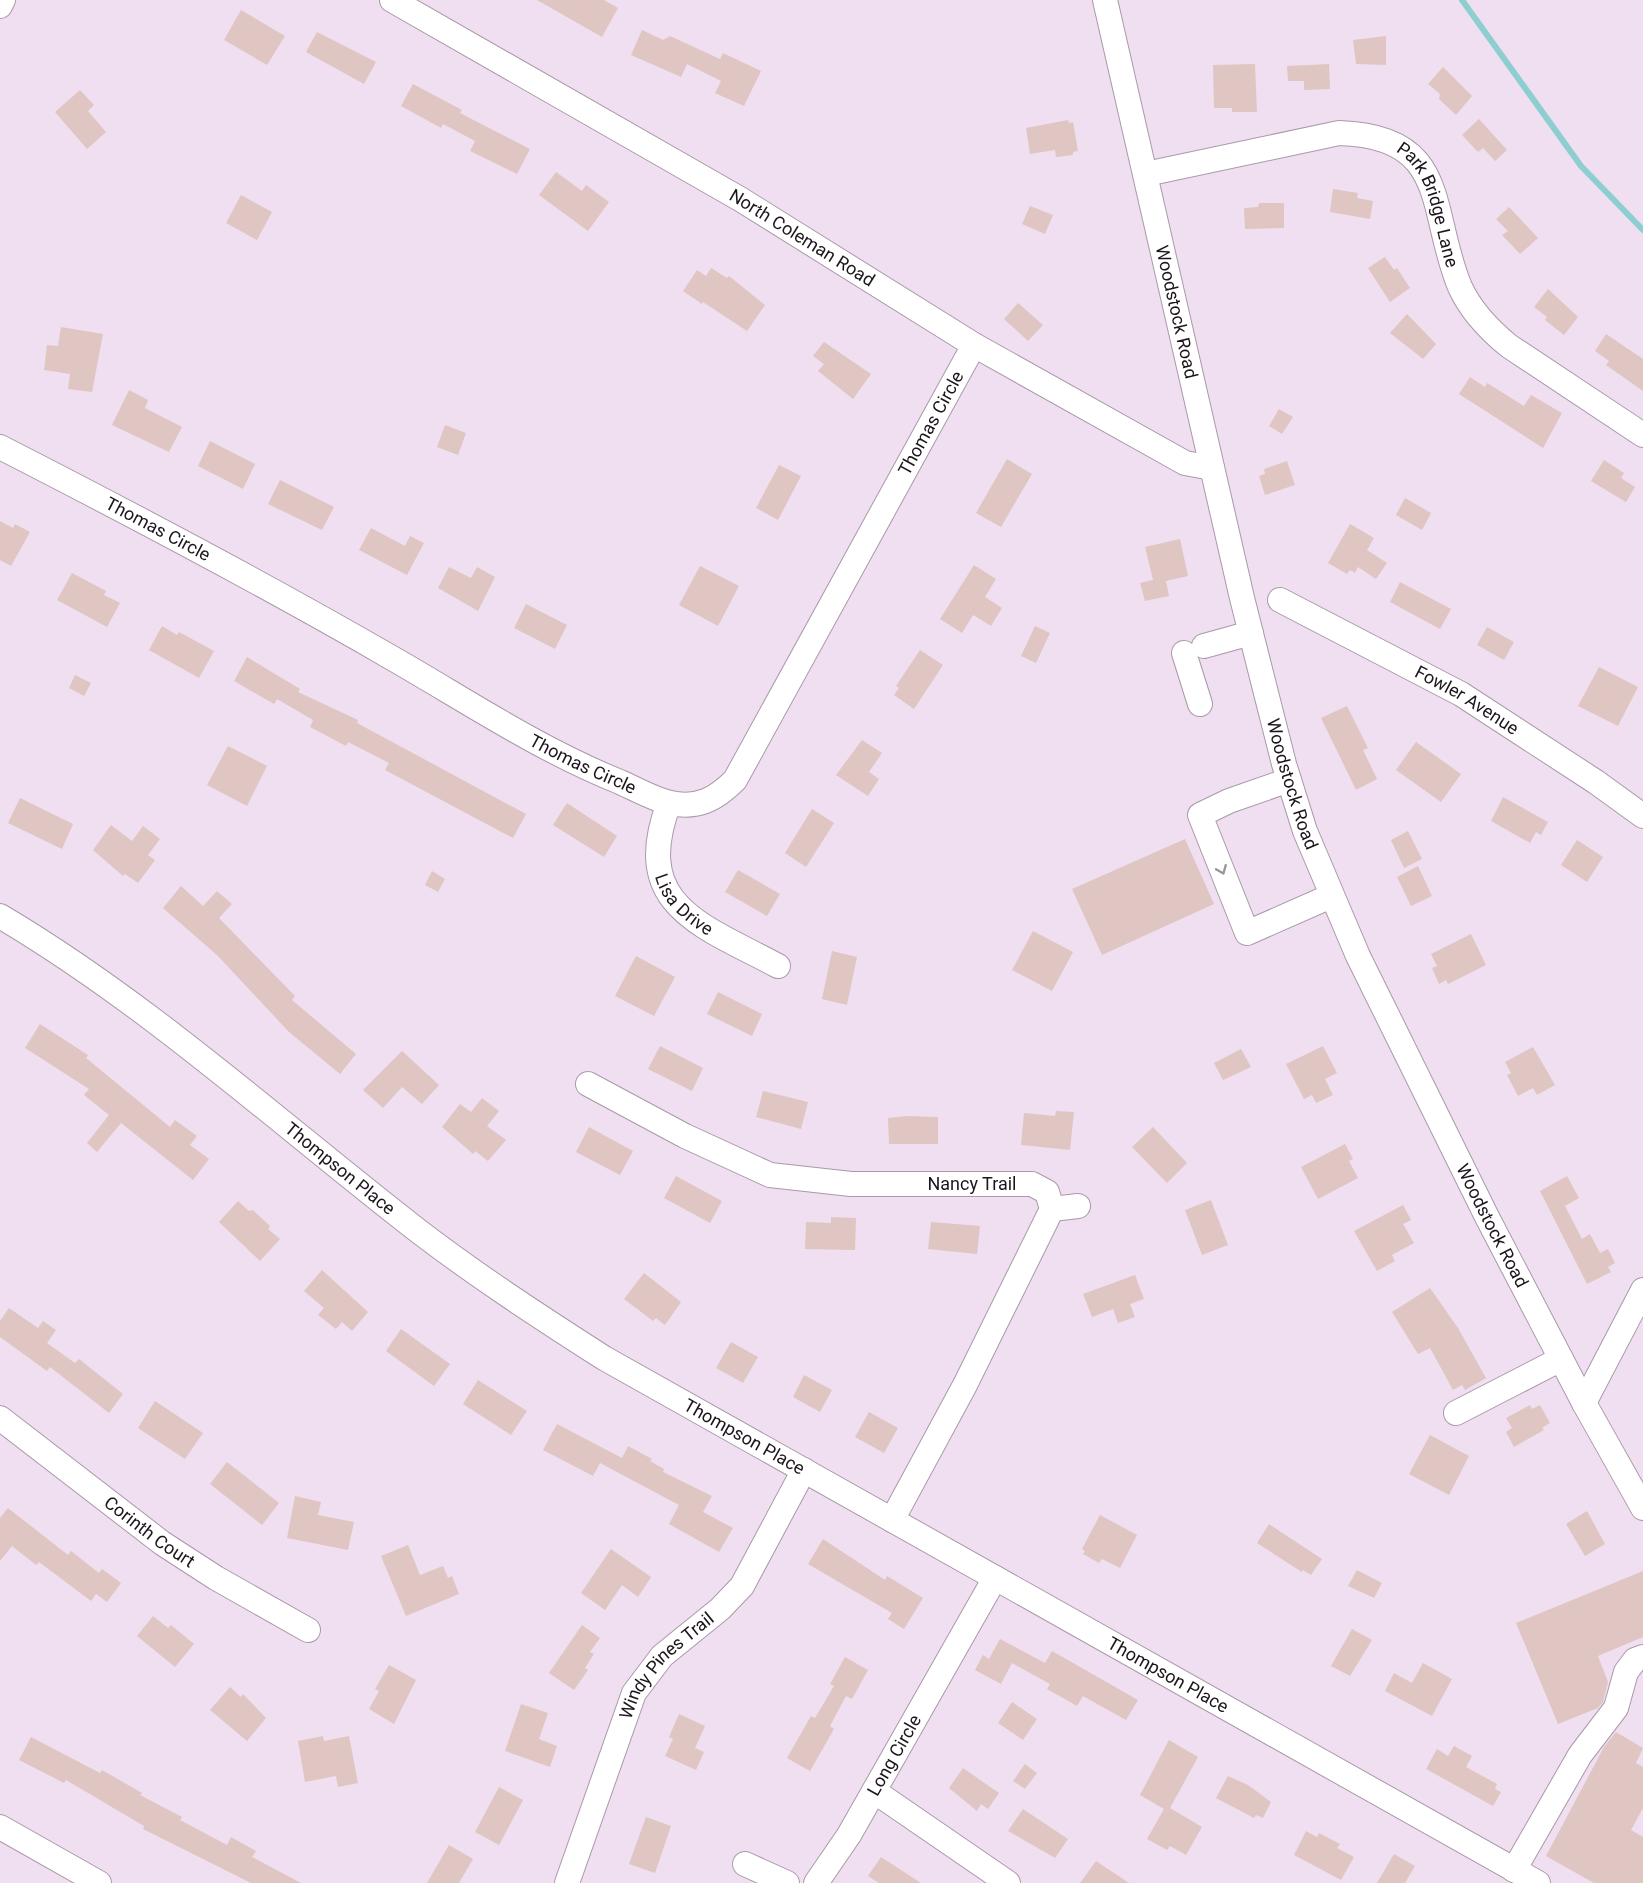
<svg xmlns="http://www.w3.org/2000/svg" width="1643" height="1883" font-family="Roboto,sans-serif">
<rect width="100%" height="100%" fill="#efdff0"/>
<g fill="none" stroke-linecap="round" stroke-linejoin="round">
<path stroke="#8dced0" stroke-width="6" d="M1462 0 1581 166 1643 230"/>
</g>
<g fill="#dfc6c2">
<path d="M537 0H604L618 8 602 37Z"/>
<path d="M241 10 285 36 267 65 224 40Z"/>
<path d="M642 30 663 40 670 36 720 59 723 53 761 71 744 106 715 93 721 81 687 64 681 77 631 55Z"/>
<path d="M317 32 376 62 364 84 306 52Z"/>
<path d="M1386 36V65L1356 64 1353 40Z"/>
<path d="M1255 64 1257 112H1232V108H1214L1213 65Z"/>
<path d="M1329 64 1330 89 1304 90V81H1288L1287 66Z"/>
<path d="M1443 67 1472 96 1456 115 1439 99 1440 94 1428 84Z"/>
<path d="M413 84 462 110 460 113 530 149 517 174 470 151 475 141 443 124 441 128 401 106Z"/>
<path d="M80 90 94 105 88 111 106 132 87 149 55 112Z"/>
<path d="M1479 119 1507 150 1495 161 1483 148 1478 152 1462 135Z"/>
<path d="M1068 120 1069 123 1073 122 1078 151 1073 152V155L1056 157 1055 150 1030 154 1026 128Z"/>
<path d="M556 172 582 191 586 185 609 202 588 231 539 195Z"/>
<path d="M1333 189 1358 193 1357 198 1373 201 1370 219 1330 212Z"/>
<path d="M241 195 272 212 257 240 226 223Z"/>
<path d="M1259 203H1284V228L1245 229 1244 208 1258 207Z"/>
<path d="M1030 206 1053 215 1045 234 1022 224Z"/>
<path d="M1509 207 1538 238 1520 254 1502 235 1508 231 1496 219Z"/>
<path d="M1385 257 1394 270 1397 268 1410 288 1390 302 1368 268Z"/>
<path d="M711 268 727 278 729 276 765 305 747 331 703 302 702 304 683 291 697 270 706 276Z"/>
<path d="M1548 289 1578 317 1564 335 1545 320 1547 317 1534 307Z"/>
<path d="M1018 303 1043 325 1028 341 1004 319Z"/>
<path d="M1407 314 1436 344 1423 359 1390 333Z"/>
<path d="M61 327 103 334 92 392 68 389 70 374 44 370 47 345 58 346Z"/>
<path d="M1606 334 1643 359V391L1606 365 1609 361 1595 351Z"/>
<path d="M824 342 871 374 853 399 818 371 824 364 813 356Z"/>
<path d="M1470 377 1485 387 1487 383 1524 406 1531 395 1562 413 1543 448 1459 394Z"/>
<path d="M129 390 148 400 145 408 182 427 169 452 112 425Z"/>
<path d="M1279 409 1293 417 1282 434 1269 426Z"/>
<path d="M445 425 466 433 458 455 437 447Z"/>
<path d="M210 441 255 464 243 489 198 466Z"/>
<path d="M1007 459 1032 474 1001 527 976 513Z"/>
<path d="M1604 460 1624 473 1621 478 1635 487 1626 502 1591 481Z"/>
<path d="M1287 461 1295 485 1265 495 1259 476 1265 474 1264 469Z"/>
<path d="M779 465 801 476 778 520 756 508Z"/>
<path d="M280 480 334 507 322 530 268 504Z"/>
<path d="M1405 498 1431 513 1422 530 1396 515Z"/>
<path d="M0 521 13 528 15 524 30 532 11 566 0 560Z"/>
<path d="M1350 524 1374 538 1367 550 1387 563 1376 579 1358 567 1355 573 1350 570 1347 574 1328 563Z"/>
<path d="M371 528 405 546 410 536 424 543 407 575 359 550Z"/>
<path d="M1180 539 1188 576 1166 581 1169 596 1145 601 1140 583 1153 580 1145 547Z"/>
<path d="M974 565 996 579 985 597 1002 608 991 626 973 615 962 633 940 619Z"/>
<path d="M700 566 739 586 718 626 679 605Z"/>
<path d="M449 567 471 578 477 567 495 577 478 611 438 588Z"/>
<path d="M72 573 106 591 104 595 120 603 107 627 57 600Z"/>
<path d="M1400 582 1451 609 1440 629 1390 602Z"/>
<path d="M526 604 567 625 555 649 514 628Z"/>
<path d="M162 626 177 635 179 632 214 651 199 678 149 650Z"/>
<path d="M1035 626 1050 633 1036 663 1021 656Z"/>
<path d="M1487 627 1514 642 1504 660 1477 645Z"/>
<path d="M920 650 943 665 914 709 894 695 899 688 896 686Z"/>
<path d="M247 657 300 689 298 692 358 720 357 723 526 814 513 838 385 770 389 763 348 742 346 746 310 727 313 720 277 699 274 704 234 681Z"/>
<path d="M1599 667 1638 687 1618 726 1578 706Z"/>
<path d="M75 675 91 683 84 696 69 688Z"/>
<path d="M1347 706 1368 748 1363 750 1377 779 1356 790 1321 718Z"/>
<path d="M862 740 882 753 869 772 879 779 868 796 836 775Z"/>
<path d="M1416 742 1461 774 1441 802 1396 770Z"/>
<path d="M228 746 267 766 247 806 207 785Z"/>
<path d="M1503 797 1548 822 1541 835 1536 832 1530 843 1491 821Z"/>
<path d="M20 798 73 824 62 849 8 823Z"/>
<path d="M567 803 617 836 604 857 553 825Z"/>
<path d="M812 809 834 823 806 867 785 853Z"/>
<path d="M111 825 132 841 143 826 160 839 148 855 155 860 138 883 125 874 123 876 93 850Z"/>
<path d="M1408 831 1422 859 1404 868 1391 840Z"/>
<path d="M1185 839 1214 904 1102 955 1072 889Z"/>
<path d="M1577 840 1603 857 1587 882 1561 865Z"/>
<path d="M1418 866 1432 896 1411 906 1397 877Z"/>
<path d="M738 870 780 894 767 916 725 892Z"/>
<path d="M432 871 445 879 438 892 425 885Z"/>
<path d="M181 886 203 906 217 891 232 904 219 918 295 996 292 1000 356 1054 340 1074 289 1032 218 956 163 908Z"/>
<path d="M1033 931 1073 952 1052 991 1012 970Z"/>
<path d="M1471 934 1486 965 1448 984 1446 980 1439 984 1432 968 1437 966 1431 954Z"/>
<path d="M832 951 857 957 847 1005 822 999Z"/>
<path d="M636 956 675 977 654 1016 615 996Z"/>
<path d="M718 992 762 1014 752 1036 707 1014Z"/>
<path d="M40 1024 88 1055 86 1058 170 1127 175 1120 197 1136 190 1145 209 1159 193 1180 121 1123 97 1152 87 1143 109 1115 84 1095 89 1089 25 1048Z"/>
<path d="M660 1046 703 1068 692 1091 648 1069Z"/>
<path d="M1323 1046 1337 1073 1325 1079 1333 1095 1316 1103 1312 1095 1304 1099 1286 1064Z"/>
<path d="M1533 1047 1555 1085 1537 1095 1533 1088 1518 1096 1507 1075 1511 1073 1505 1062Z"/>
<path d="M1241 1049 1251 1067 1223 1080 1214 1063Z"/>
<path d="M402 1051 439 1085 422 1104 402 1087 383 1108 363 1090Z"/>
<path d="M763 1091 808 1102 801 1129 756 1117Z"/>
<path d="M482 1098 499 1111 487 1126 506 1140 488 1161 475 1151 473 1154 442 1127 460 1104 471 1112Z"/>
<path d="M1056 1111 1074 1112 1070 1150 1021 1145 1024 1113 1055 1116Z"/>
<path d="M907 1116 938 1117V1144H889L888 1118Z"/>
<path d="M589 1127 633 1151 620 1175 576 1152Z"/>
<path d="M1153 1127 1187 1163 1167 1183 1132 1147Z"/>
<path d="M1345 1144 1353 1159 1349 1161 1358 1178 1318 1199 1301 1167Z"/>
<path d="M676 1176 722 1201 710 1223 664 1198Z"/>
<path d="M1567 1176 1579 1198 1565 1206 1582 1239 1590 1234 1600 1253 1608 1249 1615 1263 1608 1267 1611 1272 1587 1284 1540 1191Z"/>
<path d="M1211 1200 1228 1245 1202 1255 1185 1210Z"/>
<path d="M238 1201 249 1211 253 1210 270 1226 268 1229 280 1239 260 1261 219 1222Z"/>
<path d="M1403 1205 1411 1220 1403 1224 1414 1243 1392 1255 1395 1261 1377 1271 1354 1231Z"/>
<path d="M831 1217 856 1218 855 1250 805 1249 806 1222 831 1223Z"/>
<path d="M931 1222 980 1226 977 1254 928 1249Z"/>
<path d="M322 1270 368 1312 352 1331 342 1322 336 1329 318 1315 324 1308 304 1291Z"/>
<path d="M644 1273 681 1302 665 1325 656 1318 653 1321 624 1299Z"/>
<path d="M1135 1275 1144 1299 1130 1304 1135 1317 1118 1323 1113 1309 1092 1317 1083 1294Z"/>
<path d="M1430 1288 1458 1328 1486 1378 1465 1390 1462 1385 1453 1390 1430 1348 1418 1354 1392 1312Z"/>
<path d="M9 1308 38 1328 43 1321 56 1330 47 1343 75 1363 79 1359 123 1394 109 1413 50 1367 47 1371 0 1337V1321Z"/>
<path d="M401 1329 450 1364 434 1386 386 1351Z"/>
<path d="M731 1342 758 1357 743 1383 716 1368Z"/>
<path d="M804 1375 832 1390 820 1412 793 1397Z"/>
<path d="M478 1380 527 1411 511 1435 463 1404Z"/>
<path d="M155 1401 203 1433 185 1459 138 1428Z"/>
<path d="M1530 1405 1532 1409 1540 1405 1550 1423 1542 1428 1544 1430 1514 1447 1506 1432 1512 1428 1506 1418Z"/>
<path d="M869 1412 898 1428 884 1453 855 1437Z"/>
<path d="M557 1424 622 1458 628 1446 652 1459 650 1461 664 1469 663 1472 712 1496 703 1512 733 1528 719 1552 669 1524 679 1505 600 1463 593 1476 543 1450Z"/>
<path d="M1430 1435 1469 1456 1449 1495 1409 1474Z"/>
<path d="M227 1462 279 1503 262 1525 210 1484Z"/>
<path d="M295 1496 321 1502 318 1515 354 1522 348 1550 287 1538Z"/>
<path d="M8 1508 68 1555 71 1551 99 1573 102 1569 121 1583 107 1602 96 1594 91 1601 39 1562 36 1565 12 1546 0 1561V1518Z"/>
<path d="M1587 1511 1605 1544 1585 1556 1566 1524Z"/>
<path d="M1100 1515 1137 1535 1120 1568 1102 1559 1099 1563 1083 1554 1085 1551 1082 1549Z"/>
<path d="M1269 1524 1322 1559 1311 1575 1303 1570 1302 1572 1257 1543Z"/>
<path d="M823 1539 885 1580 887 1576 923 1598 904 1629 888 1619 892 1613 808 1564Z"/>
<path d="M408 1545 420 1575 443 1566 448 1578 452 1576 459 1594 406 1616 381 1556Z"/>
<path d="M611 1549 651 1577 638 1597 622 1585 605 1610 581 1593Z"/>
<path d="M1357 1570 1382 1583 1374 1598 1348 1586Z"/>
<path d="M1643 1571V1637L1598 1656 1608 1682 1603 1702 1598 1708 1558 1724 1516 1623Z"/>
<path d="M153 1616 168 1628 171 1625 194 1644 175 1667 137 1636Z"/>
<path d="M582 1625 600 1638 590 1652 594 1654 585 1668 588 1670 574 1690 549 1673Z"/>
<path d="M1352 1629 1372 1640 1350 1676 1331 1666Z"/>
<path d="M1000 1639 1045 1663 1052 1651 1138 1700 1126 1720 1083 1696 1077 1706 1047 1689 1050 1684 1012 1663 1001 1684 975 1670 983 1655 989 1659Z"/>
<path d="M845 1657 868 1670 852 1699 846 1696 830 1726 834 1729 810 1771 787 1758 811 1716 815 1718 834 1686 830 1684Z"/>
<path d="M1423 1663 1452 1679 1432 1716 1385 1691 1394 1673 1412 1683Z"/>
<path d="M389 1665 416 1680 394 1724 369 1709 379 1691 375 1689Z"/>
<path d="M230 1687 241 1697 243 1694 266 1718 247 1741 210 1710Z"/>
<path d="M1012 1702 1037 1719 1023 1740 998 1723Z"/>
<path d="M521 1704 548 1713 539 1739 557 1746 550 1767 505 1751Z"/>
<path d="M679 1714 705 1726 695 1748 704 1752 696 1770 665 1756 673 1739 669 1737Z"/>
<path d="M1616 1732 1643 1748 1636 1763 1643 1767V1808L1631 1830 1643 1837V1883H1594L1546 1856 1604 1747Z"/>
<path d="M323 1736 324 1741 349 1736 358 1783 338 1787 336 1776 305 1782 298 1741Z"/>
<path d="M31 1737 100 1773 102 1770 142 1793 140 1795 182 1817 180 1820 227 1845 231 1837 256 1851 252 1857 301 1883H251L143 1829 144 1826 66 1780 64 1783 19 1760Z"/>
<path d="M1169 1740 1198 1757 1170 1808 1202 1827 1186 1855 1170 1846 1167 1850 1147 1839 1164 1809 1140 1795Z"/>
<path d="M1454 1746 1472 1756 1466 1767 1497 1784 1495 1789 1501 1792 1493 1806 1426 1769 1437 1749 1448 1756Z"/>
<path d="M1025 1764 1037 1773 1025 1789 1013 1781Z"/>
<path d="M963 1768 999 1793 988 1809 981 1804 977 1811 949 1788Z"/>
<path d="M1228 1776 1248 1785 1271 1802 1263 1818 1256 1815 1254 1818 1216 1798Z"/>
<path d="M499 1787 523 1800 499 1845 475 1832Z"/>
<path d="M1023 1809 1068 1839 1055 1858 1008 1831Z"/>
<path d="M646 1817 671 1826 655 1873 629 1864Z"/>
<path d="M1306 1831 1317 1837 1319 1833 1340 1844 1337 1848 1354 1857 1341 1880 1294 1855Z"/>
<path d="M449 1845 473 1859 459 1883H427Z"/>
<path d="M1394 1854 1415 1866 1405 1883H1377Z"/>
<path d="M881 1857 921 1883H879L868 1876Z"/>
<path d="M1096 1861 1129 1883H1080Z"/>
</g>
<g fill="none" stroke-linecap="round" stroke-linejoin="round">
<g stroke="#a999a9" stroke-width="26">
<g id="minor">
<path id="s1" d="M392 0 740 199 974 345 1185 463 1212 468"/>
<path id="s2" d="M1105 0 1242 598 1284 764 1305 831 1358 956 1487 1217 1584 1403 1643 1508"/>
<path d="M0 6 3 0"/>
<path id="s3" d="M1146 174 1339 133C1451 136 1428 211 1460 287 1471 311 1488 329 1509 346L1643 435"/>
<path id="s4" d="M0 447C133 515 264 584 392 658 467 701 540 750 620 782 636 789 653 799 670 803 698 809 716 799 735 780L974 345"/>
<path id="s5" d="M1280 600 1461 694 1596 782 1643 816"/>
<path d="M1204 646 1251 633"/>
<path d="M1184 653 1200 704"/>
<path d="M1289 780 1229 801 1200 815 1247 933 1331 896"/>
<path id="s6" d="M669 803C630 906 702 925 778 966"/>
<path id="s7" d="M0 916C150 1005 279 1123 417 1230 477 1276 540 1317 604 1358L1538 1883"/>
<path id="s8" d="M588 1084 685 1136 770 1175 851 1184H1032L1047 1192 1052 1209 965 1385 892 1520"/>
<path d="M1052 1209 1078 1206"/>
<path d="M1584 1403 1643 1290"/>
<path d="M1456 1413 1561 1359"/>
<path id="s9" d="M0 1418 162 1543 216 1578 308 1630"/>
<path d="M874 1791 1008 1883"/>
<path d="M0 1827 99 1883"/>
<path d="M745 1864 787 1883"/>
<path d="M1514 1870 1580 1755 1616 1708 1626 1672 1635 1660 1643 1657"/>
<path id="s10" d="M567 1883 634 1693 662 1656 720 1609 742 1586 804 1470"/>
<path id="s11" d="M816 1883 849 1835 995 1578"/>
</g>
</g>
<use href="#minor" stroke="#fff" stroke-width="24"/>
</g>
<defs><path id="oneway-chevron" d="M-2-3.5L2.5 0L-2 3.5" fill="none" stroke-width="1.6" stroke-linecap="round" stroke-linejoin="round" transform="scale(1.5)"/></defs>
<use stroke="#999699" href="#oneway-chevron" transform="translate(1222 870) rotate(68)"/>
<g text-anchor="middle" stroke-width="5" stroke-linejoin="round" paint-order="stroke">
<g font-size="18" fill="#1c161c" stroke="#fdecfe">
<text dy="6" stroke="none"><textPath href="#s3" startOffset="327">Park Bridge Lane</textPath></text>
<text dy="6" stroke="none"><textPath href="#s1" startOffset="474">North Coleman Road</textPath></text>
<text dy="6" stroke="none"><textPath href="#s2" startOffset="320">Woodstock Road</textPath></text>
<text dy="6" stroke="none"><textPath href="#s4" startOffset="1239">Thomas Circle</textPath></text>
<text dy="6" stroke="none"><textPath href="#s4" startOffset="178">Thomas Circle</textPath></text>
<text dy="6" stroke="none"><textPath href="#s5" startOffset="212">Fowler Avenue</textPath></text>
<text dy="6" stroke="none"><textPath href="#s4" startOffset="664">Thomas Circle</textPath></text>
<text dy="6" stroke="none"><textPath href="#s2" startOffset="806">Woodstock Road</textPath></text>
<text dy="6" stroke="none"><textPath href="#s6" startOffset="112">Lisa Drive</textPath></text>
<text dy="6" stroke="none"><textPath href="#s7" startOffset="424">Thompson Place</textPath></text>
<text dy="6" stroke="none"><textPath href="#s8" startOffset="406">Nancy Trail</textPath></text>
<text dy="6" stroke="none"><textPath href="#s2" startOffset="1292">Woodstock Road</textPath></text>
<text dy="6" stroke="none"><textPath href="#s7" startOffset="910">Thompson Place</textPath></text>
<text dy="6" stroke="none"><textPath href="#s9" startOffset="188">Corinth Court</textPath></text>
<text dy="6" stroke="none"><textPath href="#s10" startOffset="243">Windy Pines Trail</textPath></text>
<text dy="6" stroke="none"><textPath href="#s7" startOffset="1396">Thompson Place</textPath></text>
<text dy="6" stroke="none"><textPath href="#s11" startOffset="150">Long Circle</textPath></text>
</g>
</g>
</svg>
